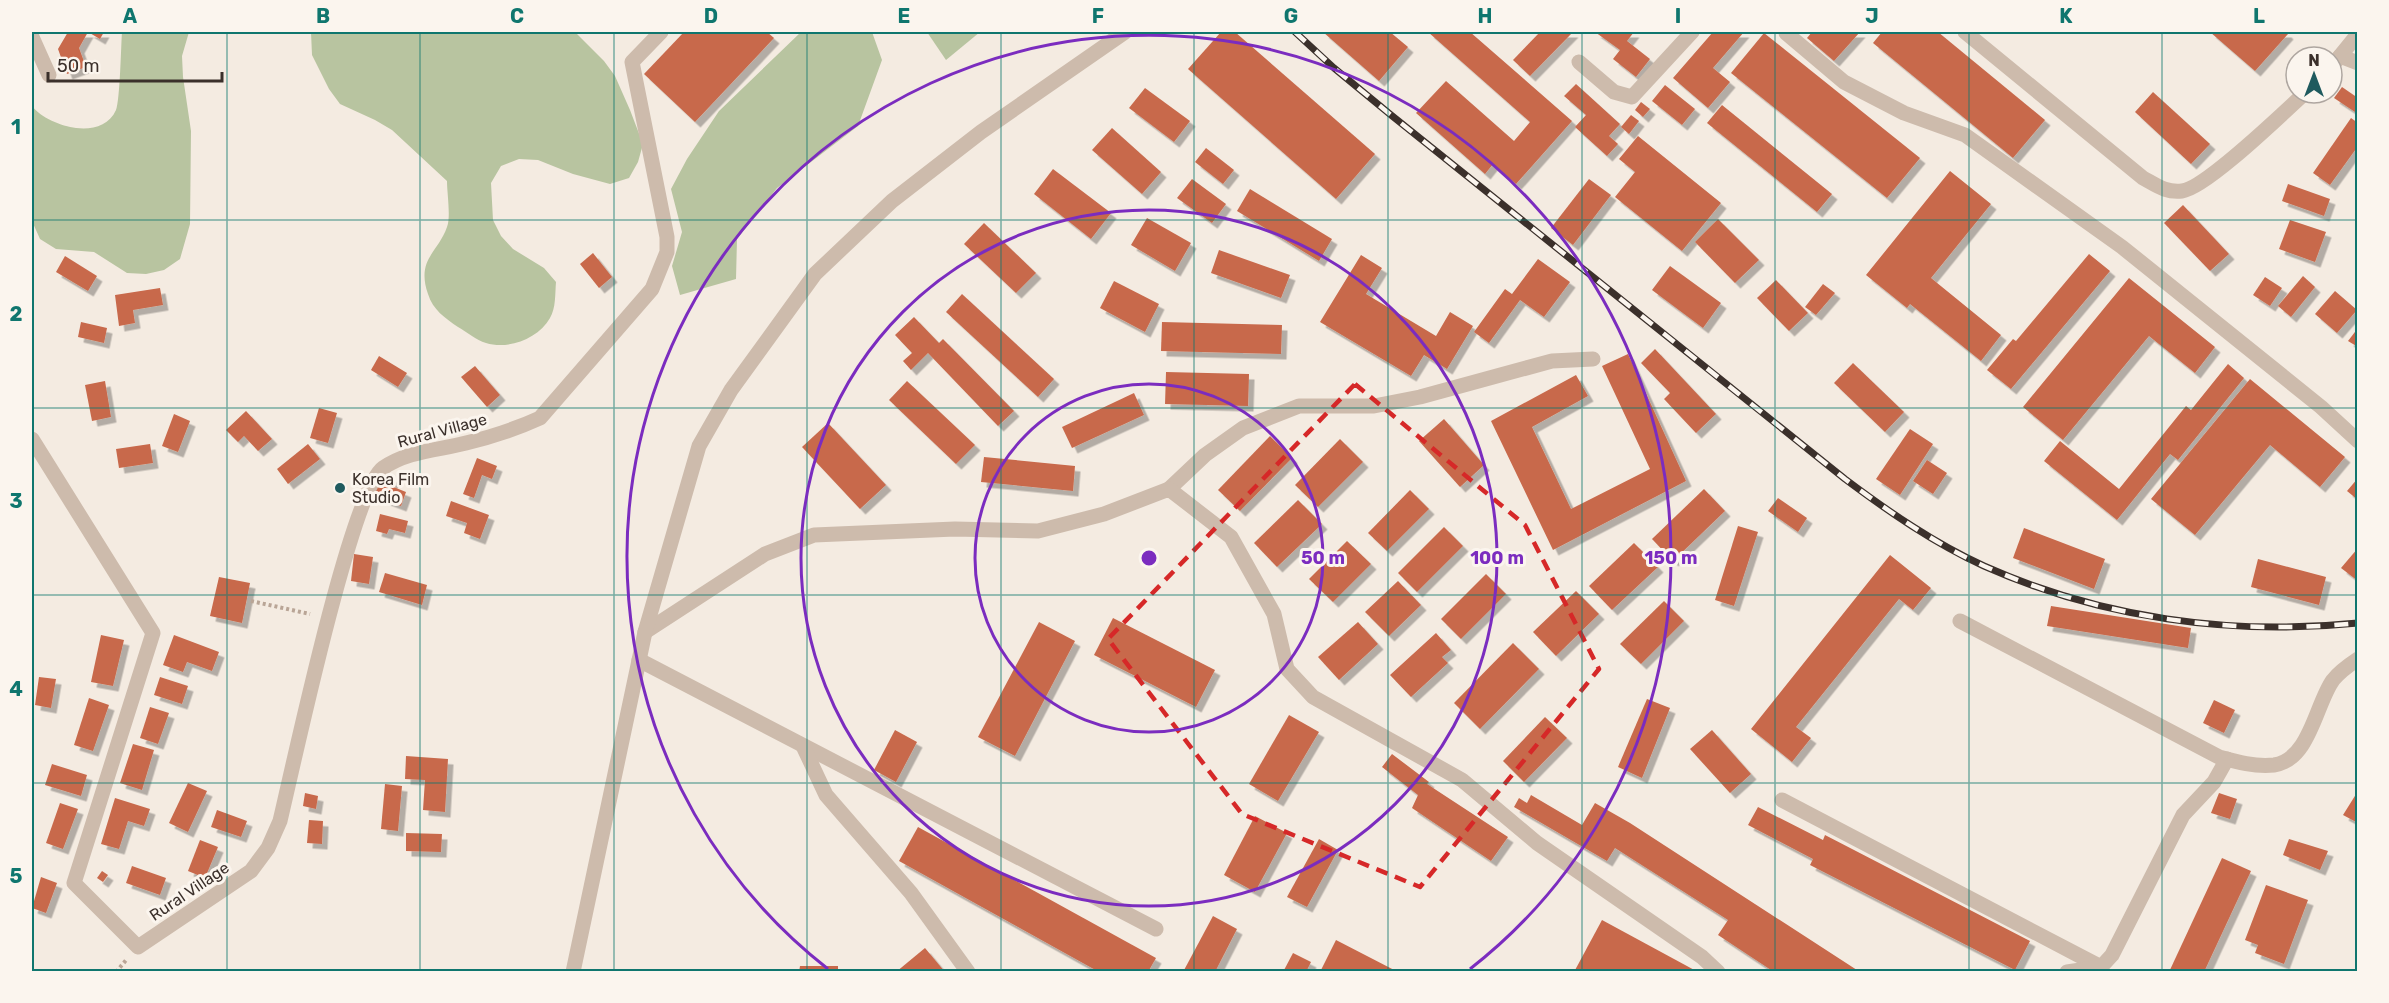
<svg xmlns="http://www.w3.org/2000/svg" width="2389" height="1003" font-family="Rubik,sans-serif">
<defs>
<filter id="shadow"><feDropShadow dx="5.5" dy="5.5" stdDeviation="0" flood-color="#0004"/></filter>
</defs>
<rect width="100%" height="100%" fill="#f4ebe1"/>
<g fill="#b8c4a0">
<path d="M122 32H189L182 56 183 77 191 131 190 224 180 259 164 270 146 274 127 273 94 252 56 249 40 239 32 221V106C41 118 61 126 76 128 92 130 109 126 116 110 120 100 121 46 122 32Z"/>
<path d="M311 32H575L604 61 615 76 630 110 643 144 638 162 629 178 610 184 573 174 538 160 519 159 501 166 491 183 493 220 501 236 513 249 544 268 556 282C555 294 556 308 550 318 538 339 508 350 486 343 476 340 467 332 458 327 445 318 433 310 428 294 416 259 438 253 447 227 451 217 447 193 447 181L392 130 375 120 340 104 329 89 312 55Z"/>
<path d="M801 32H872L882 60 858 126 777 188 737 239 736 279 680 295 672 266 682 232 671 189 687 159 719 111Z"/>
<path d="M927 32H980L946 60Z"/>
</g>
<g fill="#c8694b" filter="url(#shadow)">
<path d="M68 32H104L100 39 88 32 79 48 86 67 67 74 58 49Z"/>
<path d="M684 32H767L774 38 695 122 644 74Z"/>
<path d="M1221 32H1235L1375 154 1336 199 1188 69Z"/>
<path d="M1323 32H1390L1408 47 1379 81Z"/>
<path d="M1428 32H1470L1572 121 1516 184 1493 164 1485 174 1416 113 1446 81 1514 141 1530 122Z"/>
<path d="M1540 32H1573L1530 76 1513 60Z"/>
<path d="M1595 32H1634L1627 41 1650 59 1636 77 1613 59 1620 50Z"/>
<path d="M1713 32H1744L1713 68 1730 82 1708 108 1673 78Z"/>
<path d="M1812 32H1860L1834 61 1807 38Z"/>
<path d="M1882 32H1938L2045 120 2013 158 1873 43Z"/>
<path d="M2210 32H2286L2288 34 2255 71Z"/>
<path d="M1764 33 1920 158 1887 198 1731 73Z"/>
<path d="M1576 84 1620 124 1609 136 1618 144 1607 156 1575 127 1586 115 1564 96Z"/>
<path d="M1665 85 1695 109 1682 125 1652 101Z"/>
<path d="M2342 87 2358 98V114L2334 98Z"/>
<path d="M1145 88 1190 121 1174 142 1129 108Z"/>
<path d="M2153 92 2210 144 2191 164 2135 112Z"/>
<path d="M1641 102 1650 109 1643 117 1635 110Z"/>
<path d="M1722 105 1832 194 1817 212 1707 123Z"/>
<path d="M1631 115 1639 121 1629 134 1621 127Z"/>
<path d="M2351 118 2358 123V146L2330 185 2313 173Z"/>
<path d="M1112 128 1161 172 1142 194 1092 150Z"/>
<path d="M1638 136 1721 203 1682 251 1615 197 1635 172 1619 159Z"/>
<path d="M1206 148 1234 170 1223 184 1195 162Z"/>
<path d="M1053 169 1111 213 1091 239 1034 194Z"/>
<path d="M1950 171 1991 204 1931 278 2001 335 1981 361 1910 304 1907 308 1866 275Z"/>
<path d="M1192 179 1226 204 1212 223 1177 198Z"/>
<path d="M1589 179 1611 195 1573 245 1551 228Z"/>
<path d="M2288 184 2330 199 2324 216 2282 201Z"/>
<path d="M1250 189 1332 239 1319 261 1237 211Z"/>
<path d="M2183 205 2229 254 2210 271 2164 223Z"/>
<path d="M1147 218 1191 243 1175 271 1131 245Z"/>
<path d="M1718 219 1759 260 1735 283 1695 242Z"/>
<path d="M2290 220 2326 232 2315 262 2279 249Z"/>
<path d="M984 223 1036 273 1016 293 964 244Z"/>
<path d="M1219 250 1290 275 1281 298 1211 273Z"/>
<path d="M593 253 612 277 599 288 580 264Z"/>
<path d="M2089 254 2110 271 2011 389 1987 370 2013 339 2016 341Z"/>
<path d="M1361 255 1382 268 1366 294 1436 336 1450 312 1473 326 1447 369 1424 355 1411 376 1320 322Z"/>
<path d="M65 256 97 276 88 291 56 272Z"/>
<path d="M1538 259 1570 282 1544 317 1520 300 1489 343 1474 332 1505 289 1512 294Z"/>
<path d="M1670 266 1721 303 1703 328 1652 290Z"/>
<path d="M2303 276 2315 287 2291 317 2278 306Z"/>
<path d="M2265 277 2282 288 2270 306 2253 295Z"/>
<path d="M2129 278 2215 347 2195 373 2149 336 2063 440 2023 407Z"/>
<path d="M1776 280 1808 313 1789 331 1757 298Z"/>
<path d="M1114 281 1159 304 1145 332 1100 308Z"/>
<path d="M1823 284 1835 293 1816 315 1805 307Z"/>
<path d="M160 288 163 305 133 310 135 323 119 326 115 295Z"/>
<path d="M2335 291 2357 310 2337 333 2315 314Z"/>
<path d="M962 294 1054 379 1038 397 946 312Z"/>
<path d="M914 317 939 343 943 339 1014 411 998 426 928 353 911 370 903 361 912 353 895 335Z"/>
<path d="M81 322 107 328 104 343 78 337Z"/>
<path d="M1162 322 1282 325 1281 354 1161 351Z"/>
<path d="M2358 328V347L2348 341Z"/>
<path d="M1655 349 1716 414 1696 433 1664 399 1670 393 1641 363Z"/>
<path d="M1628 354 1686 481 1553 550 1491 421 1576 375 1588 396 1532 427 1571 509 1650 469 1602 366Z"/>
<path d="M379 356 407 373 398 387 371 370Z"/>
<path d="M1853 363 1904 412 1885 432 1834 383Z"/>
<path d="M2228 364 2244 378 2178 460 2170 454 2117 520 2044 461 2060 441 2119 489 2186 406 2191 410Z"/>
<path d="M475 366 500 395 487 407 461 377Z"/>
<path d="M1166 372 1249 374 1248 406 1165 404Z"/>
<path d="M2250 379 2345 457 2320 487 2270 445 2195 535 2151 499Z"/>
<path d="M105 381 111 417 92 421 85 385Z"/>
<path d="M907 381 975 445 956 464 889 400Z"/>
<path d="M1134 393 1144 415 1072 448 1062 427Z"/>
<path d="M319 408 337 413 328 443 310 438Z"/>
<path d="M246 411 272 439 258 451 244 436 238 442 226 430Z"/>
<path d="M174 414 190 421 178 452 162 446Z"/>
<path d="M1444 419 1484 465 1460 487 1419 441Z"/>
<path d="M828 423 886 485 860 509 802 447Z"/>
<path d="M1910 429 1933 444 1900 495 1876 479Z"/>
<path d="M1270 436 1292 458 1240 511 1218 490Z"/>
<path d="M1340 439 1363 462 1318 507 1295 485Z"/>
<path d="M150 444 153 463 119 468 116 449Z"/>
<path d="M308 444 320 459 288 484 277 469Z"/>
<path d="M984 457 1075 466 1073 491 981 482Z"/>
<path d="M477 458 497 466 492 479 482 475 474 498 463 494Z"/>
<path d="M1927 460 1947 473 1933 494 1913 481Z"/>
<path d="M380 473 394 478 391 486 406 492 401 506 372 495Z"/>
<path d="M2358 478V500L2347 491Z"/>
<path d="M1704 489 1725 511 1673 561 1652 539Z"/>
<path d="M1410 490 1429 509 1387 551 1368 533Z"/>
<path d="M1778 498 1807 518 1798 532 1768 511Z"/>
<path d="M1298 500 1322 524 1277 567 1254 543Z"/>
<path d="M451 501 489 515 480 539 464 533 467 523 446 516Z"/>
<path d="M380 514 408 521 405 533 389 529 387 534 376 531Z"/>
<path d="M1738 526 1758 532 1734 606 1715 600Z"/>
<path d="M1444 527 1463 546 1417 592 1398 573Z"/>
<path d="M2024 528 2105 559 2094 589 2013 558Z"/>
<path d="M1347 541 1371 564 1333 602 1309 579Z"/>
<path d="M1634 543 1658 567 1612 610 1589 586Z"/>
<path d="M2358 548V581L2341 568Z"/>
<path d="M354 554 373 557 369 584 351 581Z"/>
<path d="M1890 555 1931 588 1913 610 1899 599 1796 727 1811 738 1792 762 1751 729Z"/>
<path d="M2258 559 2326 577 2319 605 2251 587Z"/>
<path d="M385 573 427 585 422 605 379 592Z"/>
<path d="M1486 574 1506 594 1461 639 1441 619Z"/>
<path d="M219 577 250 583 242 623 210 616Z"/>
<path d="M1398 581 1421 605 1389 636 1365 612Z"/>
<path d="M1576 591 1599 614 1556 656 1533 632Z"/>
<path d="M1664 601 1684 621 1641 664 1620 644Z"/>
<path d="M2051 606 2191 628 2188 648 2047 626Z"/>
<path d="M1113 618 1215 670 1196 707 1094 655Z"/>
<path d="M1039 622 1075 641 1015 756 978 737Z"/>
<path d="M1358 622 1378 644 1339 680 1318 657Z"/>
<path d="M1436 633 1451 650 1442 657 1448 663 1411 697 1390 675Z"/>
<path d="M101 635 124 640 113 686 91 682Z"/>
<path d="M174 635 219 652 212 671 187 662 183 672 163 665Z"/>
<path d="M1513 643 1539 669 1480 729 1454 703Z"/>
<path d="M39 677 56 679 51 708 35 705Z"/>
<path d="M160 677 188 686 182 704 154 695Z"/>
<path d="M89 698 109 705 93 751 74 745Z"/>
<path d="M1647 699 1670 708 1642 778 1618 767Z"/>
<path d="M2214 700 2235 710 2224 733 2203 723Z"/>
<path d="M150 707 169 713 158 744 140 738Z"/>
<path d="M1289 715 1319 732 1278 801 1249 784Z"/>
<path d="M1545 717 1567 738 1524 782 1503 761Z"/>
<path d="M895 730 917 742 896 782 874 770Z"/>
<path d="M1712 730 1751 774 1730 793 1690 749Z"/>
<path d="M133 744 154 750 142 790 120 783Z"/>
<path d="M1392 754 1429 782 1427 784 1508 837 1491 861 1412 808 1418 795 1382 767Z"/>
<path d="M406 756 448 759 445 812 423 810 425 780 405 779Z"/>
<path d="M52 764 87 775 81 796 45 785Z"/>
<path d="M188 783 207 791 188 832 169 823Z"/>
<path d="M385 784 402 786 398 831 381 829Z"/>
<path d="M2358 791V823L2343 815Z"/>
<path d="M305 793 318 796 316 809 303 806Z"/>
<path d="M2219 793 2237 799 2230 819 2211 813Z"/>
<path d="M1531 795 1582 825 1595 803 1630 823 1860 972H1774L1718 935 1728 920 1615 848 1607 861 1514 807 1519 798 1527 803Z"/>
<path d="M115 798 150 809 144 826 128 821 119 849 101 844Z"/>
<path d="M60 803 78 809 63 849 46 843Z"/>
<path d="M1758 807 1823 840 1825 835 2030 941 2015 970 1810 865 1813 859 1748 825Z"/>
<path d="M217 810 247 821 241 837 211 827Z"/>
<path d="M1255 816 1287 833 1255 892 1224 875Z"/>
<path d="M309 820 323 821 322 844 307 843Z"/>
<path d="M918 827 1156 958 1148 972H1099L899 861Z"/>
<path d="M406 833 442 834 441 852 406 851Z"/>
<path d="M1319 839 1338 850 1307 907 1287 897Z"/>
<path d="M2289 839 2328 851 2320 870 2283 855Z"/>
<path d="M200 840 218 847 205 878 188 871Z"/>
<path d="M2222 858 2251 871 2204 972H2169Z"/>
<path d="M132 866 166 878 160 895 126 883Z"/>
<path d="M102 871 108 875 103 882 97 878Z"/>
<path d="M41 877 57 883 46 913 32 908Z"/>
<path d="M2266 885 2308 900 2284 964 2255 953 2258 945 2245 940Z"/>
<path d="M1213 916 1237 929 1215 972H1183Z"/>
<path d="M1602 920 1698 972H1574Z"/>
<path d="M1336 940 1398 972H1325L1321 970Z"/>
<path d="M925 948 945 972H896Z"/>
<path d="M1293 953 1311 962 1306 972H1283Z"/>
<path d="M800 966H838V972H799Z"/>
</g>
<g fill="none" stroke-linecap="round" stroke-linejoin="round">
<g stroke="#b9a596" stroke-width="4" stroke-dasharray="3 3" stroke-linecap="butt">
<path d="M251 601 310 614"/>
<path d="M116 972 127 959"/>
</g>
<g stroke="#cdbbac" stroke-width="15">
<path d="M1787 32 1786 33 1844 82 1904 113 1965 135 2122 247 2321 407 2358 441"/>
<path d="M1965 32 2143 178C2156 185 2166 193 2182 191 2206 188 2283 113 2305 93"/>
<path d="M32 37 49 75"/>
<path d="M2340 56 2358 63"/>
<path d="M1579 62 1614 92 1632 97 1692 32"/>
<path d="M2332 66 2358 34"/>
<path d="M32 439 153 633 74 883 138 947 251 871 268 848 280 821C293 767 352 489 383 468 407 451 439 450 466 443 491 437 516 429 540 418L652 289 667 252V237L632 62 661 32"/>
<path d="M1169 489 1205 455 1243 428 1299 406H1374L1420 397 1552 361 1593 359"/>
<path d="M1960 621 2219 757C2237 762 2255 767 2274 765 2310 760 2316 703 2333 680 2340 671 2349 665 2358 659"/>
<path d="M645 632 765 554 814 535 955 529 1038 531 1104 514 1169 489 1231 537 1274 614 1287 669 1313 697 1462 780 1537 843 1702 957 1718 972"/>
<path d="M639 660 1156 929"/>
<path d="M803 746 826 795 911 893 968 972"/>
<path d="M1782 800 2101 967"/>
<path d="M573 972 645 632 699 446 731 390 815 274 892 201 981 132 1125 32"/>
<path d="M2067 972 2101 967 2112 955 2183 815 2214 782 2227 759"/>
</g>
<g stroke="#3b302b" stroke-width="7">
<path id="rail" d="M1295 32 1334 68 1391 115 1845 479C1889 512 1934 543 1984 566 2101 618 2230 636 2358 623"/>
</g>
<use href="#rail" stroke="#fbf5ee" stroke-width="4.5" stroke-dasharray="14" stroke-linecap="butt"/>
</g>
<path fill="none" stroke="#d62828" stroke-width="4.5" stroke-dasharray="12 8" stroke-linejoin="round" d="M1355 384 1525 525 1599 669 1420 887 1242 814 1108 639Z"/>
<path fill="none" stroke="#0f766e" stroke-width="1.5" stroke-opacity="0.55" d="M227 32V972M420 32V972M614 32V972M807 32V972M1001 32V972M1194 32V972M1388 32V972M1582 32V972M1775 32V972M1969 32V972M2162 32V972M32 220H2358M32 408H2358M32 595H2358M32 783H2358"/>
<g fill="none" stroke="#7b2cbf" stroke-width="3">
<circle cx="1149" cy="558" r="174"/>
<circle cx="1149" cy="558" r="348"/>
<path d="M828 969A522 522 0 1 1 1470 969"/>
</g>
<circle fill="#1f5a5e" stroke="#fbf5ee" stroke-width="2" cx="340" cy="488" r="6"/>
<g text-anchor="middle" stroke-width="6" stroke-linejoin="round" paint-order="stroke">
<g font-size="16" fill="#3b302b" stroke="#fbf5ee">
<text transform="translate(442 430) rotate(-15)" y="6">Rural Village</text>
<text transform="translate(189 891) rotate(-34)" y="6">Rural Village</text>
</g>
<g font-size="16" fill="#3b302b" stroke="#fbf5ee" text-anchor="start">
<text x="352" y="485">Korea Film<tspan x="352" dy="18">Studio</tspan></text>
</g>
</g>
<circle cx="1149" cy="558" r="9" fill="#7b2cbf" stroke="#fbf5ee" stroke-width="3"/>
<g font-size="18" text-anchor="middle" font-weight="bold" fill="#7b2cbf" stroke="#fbf5ee" stroke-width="6" stroke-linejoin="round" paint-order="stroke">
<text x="1323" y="564">50 m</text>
<text x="1497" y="564">100 m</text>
<text x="1671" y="564">150 m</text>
</g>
<rect width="2389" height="1003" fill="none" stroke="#fbf5ee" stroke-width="66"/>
<g transform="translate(2314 75)"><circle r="28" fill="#fbf5ee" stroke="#aea6a0" stroke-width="1.5"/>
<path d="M0-4.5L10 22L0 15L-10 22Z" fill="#1f5a5e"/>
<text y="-9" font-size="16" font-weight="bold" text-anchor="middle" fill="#3b302b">N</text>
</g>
<path d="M48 72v9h174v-9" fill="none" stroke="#3b302b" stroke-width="3"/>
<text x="57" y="72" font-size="18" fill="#3b302b" stroke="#fbf5ee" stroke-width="4.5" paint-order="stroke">50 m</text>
<rect x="33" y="33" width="2323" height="937" fill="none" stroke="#0f766e" stroke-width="2"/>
<g font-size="20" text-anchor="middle" font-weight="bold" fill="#0f766e">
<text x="130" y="23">A</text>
<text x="323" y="23">B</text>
<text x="517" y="23">C</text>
<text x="711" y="23">D</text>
<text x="904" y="23">E</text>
<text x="1098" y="23">F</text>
<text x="1291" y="23">G</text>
<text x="1485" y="23">H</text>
<text x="1678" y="23">I</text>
<text x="1872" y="23">J</text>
<text x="2066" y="23">K</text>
<text x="2259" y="23">L</text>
<text x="16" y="134">1</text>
<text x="16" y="321">2</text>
<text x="16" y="508">3</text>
<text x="16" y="696">4</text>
<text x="16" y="883">5</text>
</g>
</svg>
